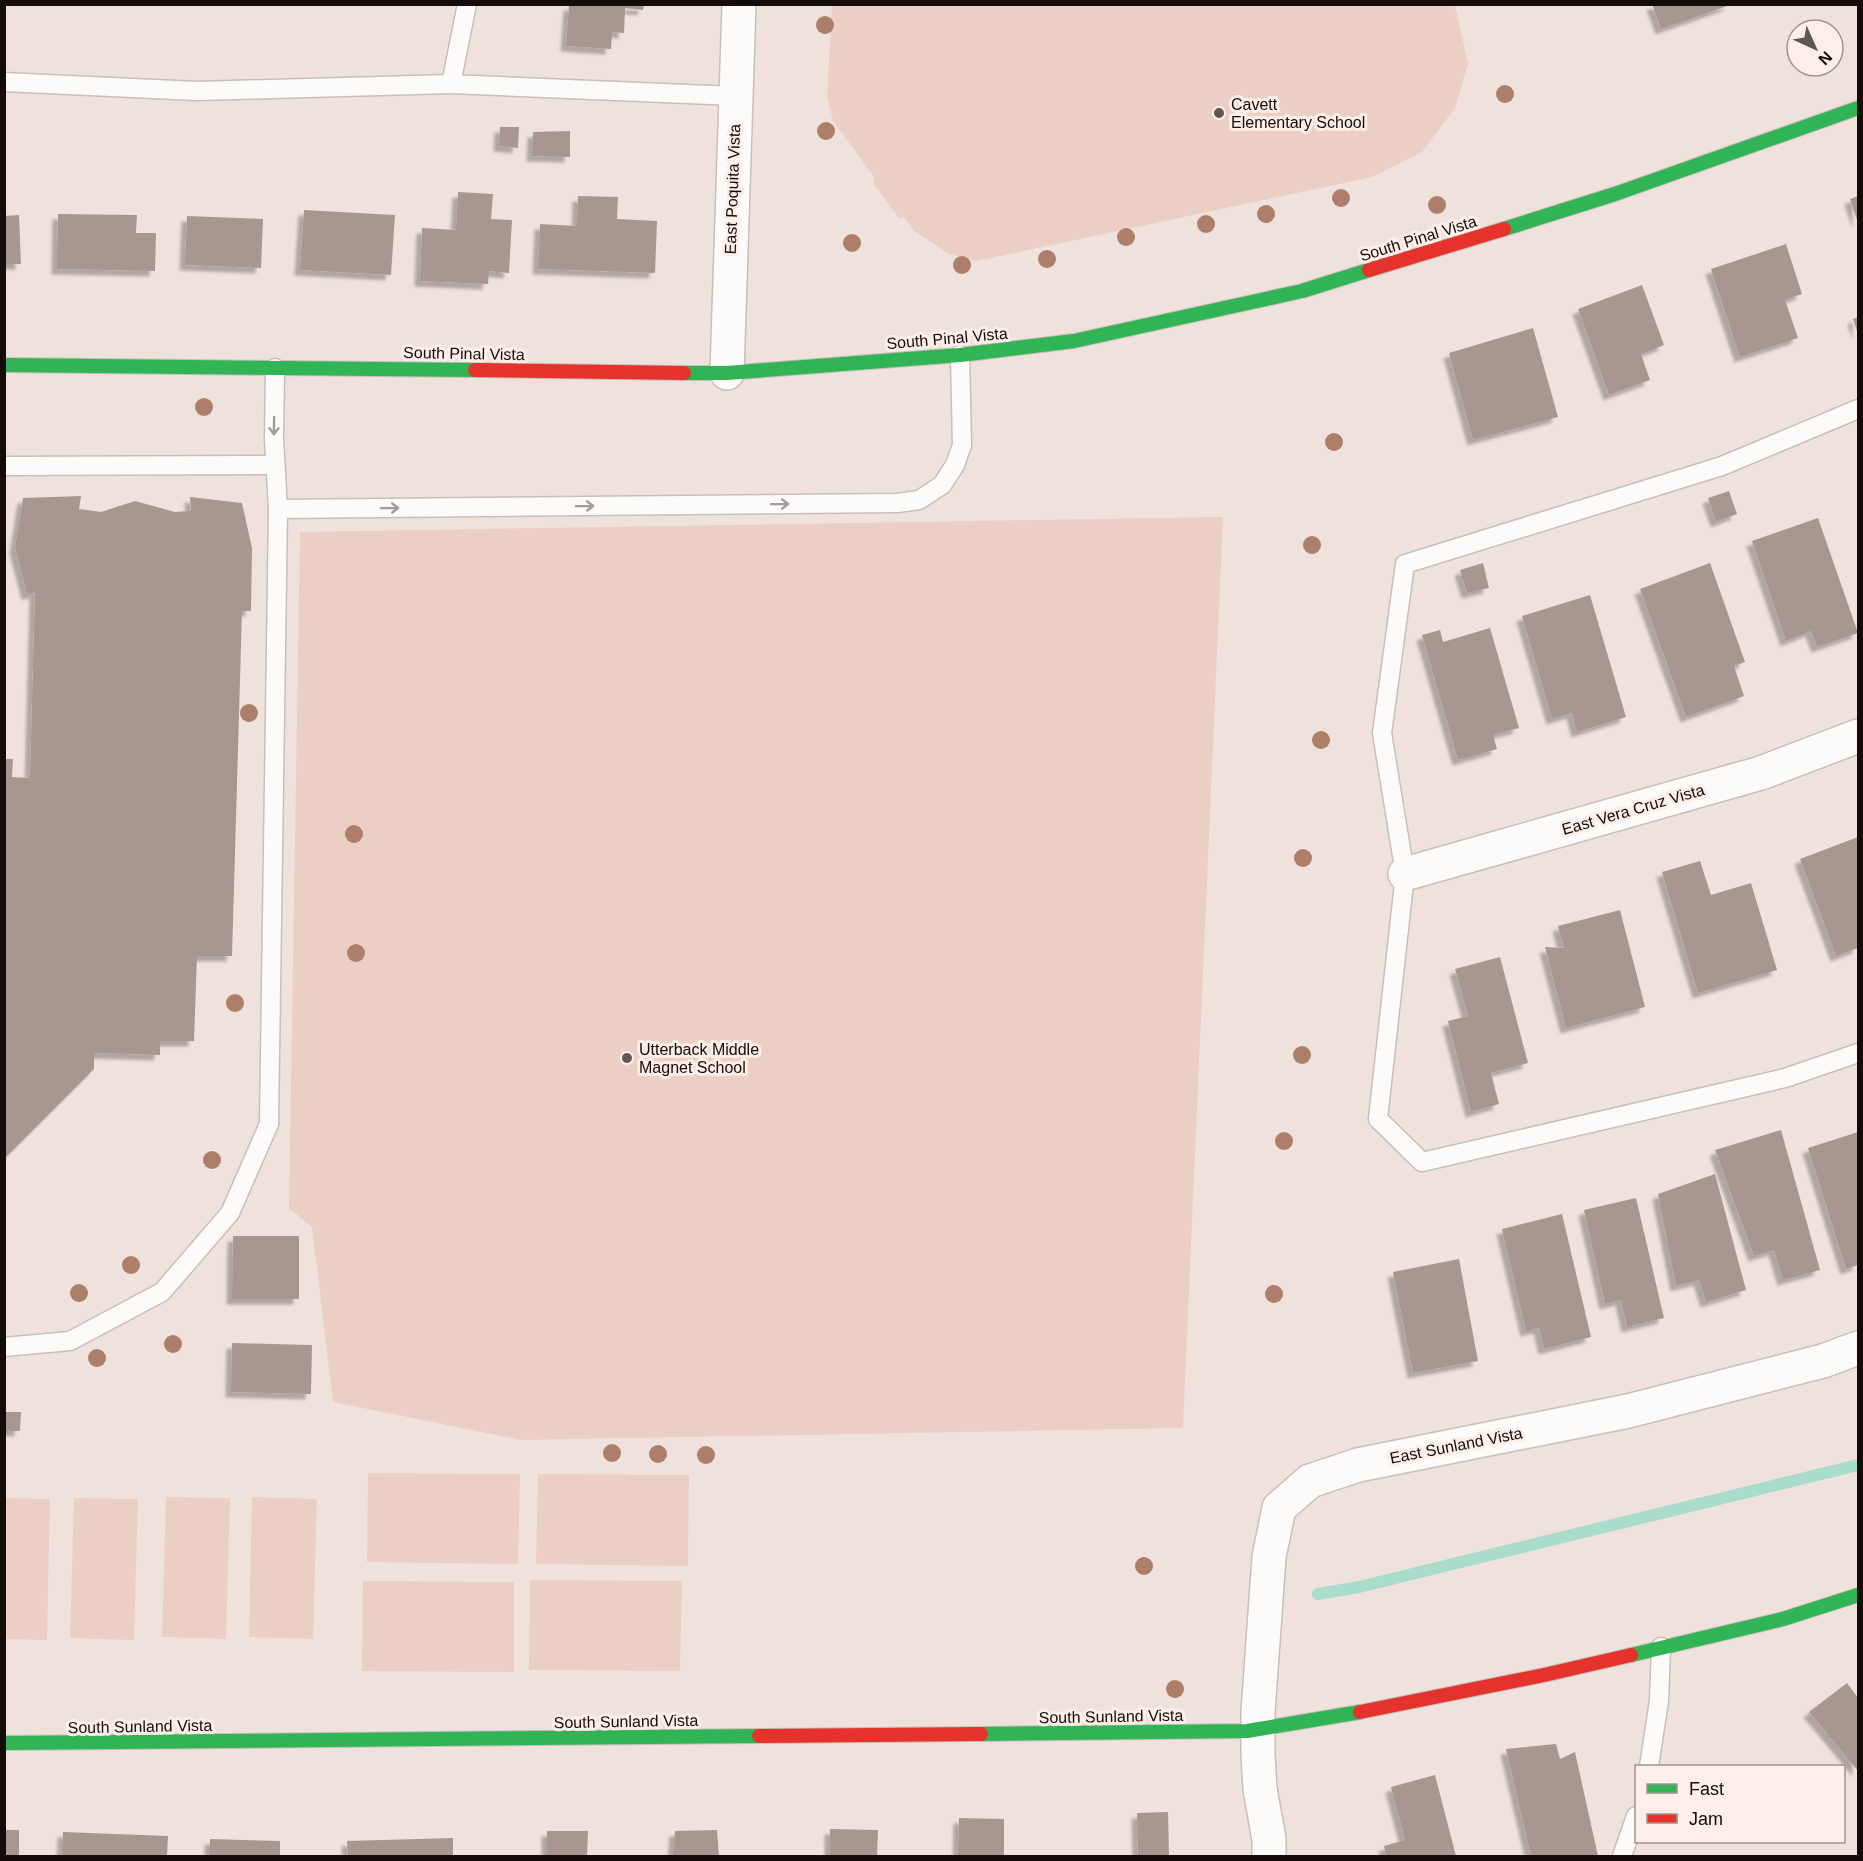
<svg xmlns="http://www.w3.org/2000/svg" width="1863" height="1861" font-family="Helvetica,sans-serif">
<style>
.green{fill:#ebcfc5}
.lines{fill:none;stroke-linecap:round;stroke-linejoin:round}
.stream{stroke:#a9dccc;stroke-width:12}
.building{fill:#a89791;filter:url(#shadow)}
.lane-casing{stroke:#c8bfbb;stroke-width:21}
.street-casing{stroke:#c8bfbb;stroke-width:36}
.fast-casing{stroke:#c8bfbb;stroke-width:16}
.jam-casing{stroke:#c8bfbb;stroke-width:16}
.lane{stroke:#fdfbfa;stroke-width:18}
.street{stroke:#fdfbfa;stroke-width:33}
.fast{stroke:#30b455;stroke-width:14}
.jam{stroke:#e5322d;stroke-width:14}
.tree{fill:#ad7e6a}
.oneway{stroke:#9f9b9a}
.poi-dot{fill:#605753;stroke:#fdeee9;stroke-width:2}
.labels{text-anchor:middle;stroke-width:6;stroke-linejoin:round;paint-order:stroke}
.poi-label{font-size:16px;fill:#130c09;stroke:#fdeee9;text-anchor:start}
.street-label{font-size:16px;fill:#130c09;stroke:#fdeee9}
</style>
<defs>
<filter id="shadow"><feDropShadow dx="-5.5" dy="5.5" stdDeviation="1.5" flood-color="#0004"/></filter>
</defs>
<rect width="100%" height="100%" fill="#efe2dd"/>
<!-- green -->
<path class="green" d="M832,5H1455L1468,64L1455,108L1422,152L1372,177L977,261L949,254L914,231L904,217L899,218L873,183L875,178L833,121L827,97Z
M1223,517L1183,1428L521,1440L333,1402L312,1227L289,1208L300,532Z
M368,1473L520,1474L518,1564L367,1562Z
M538,1474L689,1475L688,1566L536,1564Z
M166,1497L230,1498L226,1639L162,1637Z
M252,1497L317,1499L313,1639L249,1637Z
M5,1498L50,1499L47,1640L5,1639Z
M74,1498L138,1499L134,1640L70,1638Z
M530,1580L682,1581L680,1671L529,1670Z
M363,1581L514,1582V1672L362,1671Z"/>
<g class="lines">
<!-- stream -->
<path class="stream" d="M1318,1594L1359,1587L1858,1465"/>
</g>
<!-- building -->
<path class="building" d="M1652,4H1730V5L1661,29Z
M569,5H644L643,10L625,8L624,33L612,32L611,49L566,46Z
M500,127H519L518,148L499,146Z
M570,131V157L532,156L533,132Z
M458,192L493,194L491,219L512,220L509,273L489,271L488,284L420,281L422,228L456,230Z
M578,196L618,197L617,219L657,221L655,273L538,269L540,224L577,226Z
M1858,196V223L1850,199Z
M304,210L395,215L391,275L300,270Z
M58,214L137,215L136,233H156L155,271L57,269Z
M19,215L21,264H4V216Z
M187,216L263,219L261,268L185,265Z
M1786,244L1802,294L1785,300L1798,338L1740,357L1711,269Z
M1642,285L1664,345L1641,354L1650,380L1609,395L1578,309Z
M1858,317V334L1853,319Z
M1533,328L1558,417L1473,440L1449,353Z
M1729,491L1737,514L1716,522L1708,498Z
M81,496L79,509L101,512L135,501L175,512L191,511L190,497L242,503L252,548L251,611H242L232,956H197L194,1041H160V1055L94,1053V1069L4,1159V759H13L12,777L30,778L35,593L27,594L15,548L23,498Z
M1818,518L1858,633L1817,647L1811,631L1786,641L1752,541Z
M1483,563L1489,588L1467,593L1460,570Z
M1710,563L1745,662L1734,666L1744,696L1686,717L1640,589Z
M1590,595L1626,717L1577,732L1572,713L1552,719L1522,616Z
M1490,628L1519,728L1493,735L1497,749L1458,760L1422,635L1440,630L1443,642Z
M1858,837V948L1836,956L1800,859Z
M1700,861L1711,895L1751,883L1777,970L1698,993L1662,872Z
M1620,910L1645,1007L1566,1028L1545,947L1564,948L1558,926Z
M1500,957L1528,1063L1491,1073L1499,1104L1471,1112L1448,1021L1468,1016L1455,969Z
M1781,1130L1820,1270L1783,1280L1774,1250L1754,1256L1715,1150Z
M1858,1132V1265L1846,1269L1808,1148Z
M1715,1174L1746,1290L1706,1302L1699,1280L1676,1286L1658,1194Z
M1636,1198L1664,1318L1627,1327L1621,1300L1605,1304L1584,1210Z
M1562,1214L1591,1337L1544,1349L1539,1328L1526,1331L1502,1229Z
M233,1236H299V1299H232Z
M1459,1259L1478,1361L1413,1373L1393,1272Z
M232,1343L312,1345L311,1394L231,1392Z
M4,1412H21L20,1431H4Z
M1847,1683L1858,1698V1771L1809,1712Z
M1556,1744L1560,1759L1575,1752L1598,1856H1531L1506,1749Z
M1435,1775L1456,1856H1386L1384,1846L1405,1840L1391,1787Z
M1168,1812L1169,1856H1138L1137,1813Z
M959,1818L1004,1819V1856H958Z
M830,1829L878,1830L877,1856H830Z
M4,1830H19V1856H4Z
M717,1830L719,1856H673L675,1831Z
M547,1831H588L587,1856H547Z
M63,1832L168,1836L167,1856H62Z
M453,1838V1856H348L347,1841Z
M210,1839L280,1841V1856H210Z"/>
<g class="lines">
<defs>
<path id="lane" d="M467,4L451,84L735,96
M4,82L197,91L451,84
M275,368L274,439L278,509L897,503L919,500L942,485L955,465L962,445L960,355
M1858,409L1722,466L1405,564L1382,733L1405,874L1378,1119L1422,1162L1785,1078L1858,1053
M4,466L275,465
M4,1347L70,1341L162,1292L230,1213L269,1124L278,509
M1649,1766L1659,1701L1661,1647
M1622,1856L1636,1816"/>
<path id="street" d="M727,373L739,4
M1405,874L1761,773L1858,736
M1269,1856V1839L1260,1789L1258,1755V1712L1269,1557L1279,1508L1310,1481L1358,1465L1628,1411L1823,1361L1858,1348"/>
<path id="fast" d="M1504,229L1615,194L1858,108
M4,365L475,370
M684,373H727L960,355L1074,341L1302,291L1369,270
M1631,1655L1783,1619L1858,1595
M981,1734L1247,1731L1360,1712
M4,1743L759,1736"/>
<path id="jam" d="M1369,270L1504,229
M475,370L684,373
M1360,1712L1544,1675L1631,1655
M759,1736L981,1734"/>
</defs>
<!-- lane casing -->
<use href="#lane" class="lane-casing"/>
<!-- street casing -->
<use href="#street" class="street-casing"/>
<!-- fast casing -->
<use href="#fast" class="fast-casing"/>
<!-- jam casing -->
<use href="#jam" class="jam-casing"/>
<!-- lane -->
<use href="#lane" class="lane"/>
<!-- street -->
<use href="#street" class="street"/>
<!-- fast -->
<use href="#fast" class="fast"/>
<!-- jam -->
<use href="#jam" class="jam"/>
</g>
<!-- trees -->
<g class="tree">
<circle cx="825" cy="25" r="9"/>
<circle cx="1505" cy="94" r="9"/>
<circle cx="826" cy="131" r="9"/>
<circle cx="1341" cy="198" r="9"/>
<circle cx="1437" cy="205" r="9"/>
<circle cx="1266" cy="214" r="9"/>
<circle cx="1206" cy="224" r="9"/>
<circle cx="1126" cy="237" r="9"/>
<circle cx="852" cy="243" r="9"/>
<circle cx="1047" cy="259" r="9"/>
<circle cx="962" cy="265" r="9"/>
<circle cx="204" cy="407" r="9"/>
<circle cx="1334" cy="442" r="9"/>
<circle cx="1312" cy="545" r="9"/>
<circle cx="249" cy="713" r="9"/>
<circle cx="1321" cy="740" r="9"/>
<circle cx="354" cy="834" r="9"/>
<circle cx="1303" cy="858" r="9"/>
<circle cx="356" cy="953" r="9"/>
<circle cx="235" cy="1003" r="9"/>
<circle cx="1302" cy="1055" r="9"/>
<circle cx="1284" cy="1141" r="9"/>
<circle cx="212" cy="1160" r="9"/>
<circle cx="131" cy="1265" r="9"/>
<circle cx="79" cy="1293" r="9"/>
<circle cx="1274" cy="1294" r="9"/>
<circle cx="173" cy="1344" r="9"/>
<circle cx="97" cy="1358" r="9"/>
<circle cx="612" cy="1453" r="9"/>
<circle cx="658" cy="1454" r="9"/>
<circle cx="706" cy="1455" r="9"/>
<circle cx="1144" cy="1566" r="9"/>
<circle cx="1175" cy="1689" r="9"/>
</g>
<!-- one-way arrows -->
<defs><path id="oneway-shaft" d="M-6 0H5M1.5-3L5.5 0L1.5 3" fill="none" stroke-width="1.6" stroke-linecap="round" stroke-linejoin="round" transform="scale(1.5)"/></defs>
<g class="oneway">
<use href="#oneway-shaft" transform="translate(274 426) rotate(91)"/>
<use href="#oneway-shaft" transform="translate(780 504) rotate(-1)"/>
<use href="#oneway-shaft" transform="translate(585 506) rotate(-1)"/>
<use href="#oneway-shaft" transform="translate(390 508) rotate(-1)"/>
</g>
<!-- markers -->
<g class="poi-dot">
<circle cx="1219" cy="113" r="6"/>
<circle cx="627" cy="1058" r="6"/>
</g>
<g class="labels">
<!-- poi labels -->
<g class="poi-label">
<text x="1231" y="110">Cavett<tspan x="1231" dy="18">Elementary School</tspan></text>
<text x="639" y="1055">Utterback Middle<tspan x="639" dy="18">Magnet School</tspan></text>
</g>
<!-- street labels -->
<g class="street-label">
<text transform="translate(732 189) rotate(-88)" y="6">East Poquita Vista</text>
<text transform="translate(1418 238) rotate(-17)" y="6">South Pinal Vista</text>
<text transform="translate(947 338) rotate(-5)" y="6">South Pinal Vista</text>
<text transform="translate(464 353) rotate(1)" y="6">South Pinal Vista</text>
<text transform="translate(1633 809) rotate(-16)" y="6">East Vera Cruz Vista</text>
<text transform="translate(1456 1445) rotate(-11)" y="6">East Sunland Vista</text>
<text transform="translate(1111 1716) rotate(-1)" y="6">South Sunland Vista</text>
<text transform="translate(626 1721) rotate(-1)" y="6">South Sunland Vista</text>
<text transform="translate(140 1726) rotate(-1)" y="6">South Sunland Vista</text>
</g>
</g>
<!-- border -->
<rect width="1863" height="1861" fill="none" stroke="#130c09" stroke-width="12"/>
<!-- legend -->
<rect x="1635" y="1765" width="210" height="78" fill="#fdeee9" stroke="#9f948f" stroke-width="1.5"/>
<rect x="1647" y="1784" width="30" height="9" fill="#30b455" stroke="#9f948f" stroke-width="1.5"/>
<text x="1689" y="1795" font-size="18" fill="#130c09">Fast</text>
<rect x="1647" y="1814" width="30" height="9" fill="#e5322d" stroke="#9f948f" stroke-width="1.5"/>
<text x="1689" y="1825" font-size="18" fill="#130c09">Jam</text>
<!-- north arrow -->
<g transform="translate(1815 48) rotate(135)"><circle r="28" fill="#fdeee9" stroke="#9f948f" stroke-width="1.5"/>
<path d="M0-4.5L10 22L0 15L-10 22Z" fill="#605753"/>
<text y="-9" font-size="16" font-weight="bold" text-anchor="middle" fill="#130c09">N</text>
</g>
</svg>
